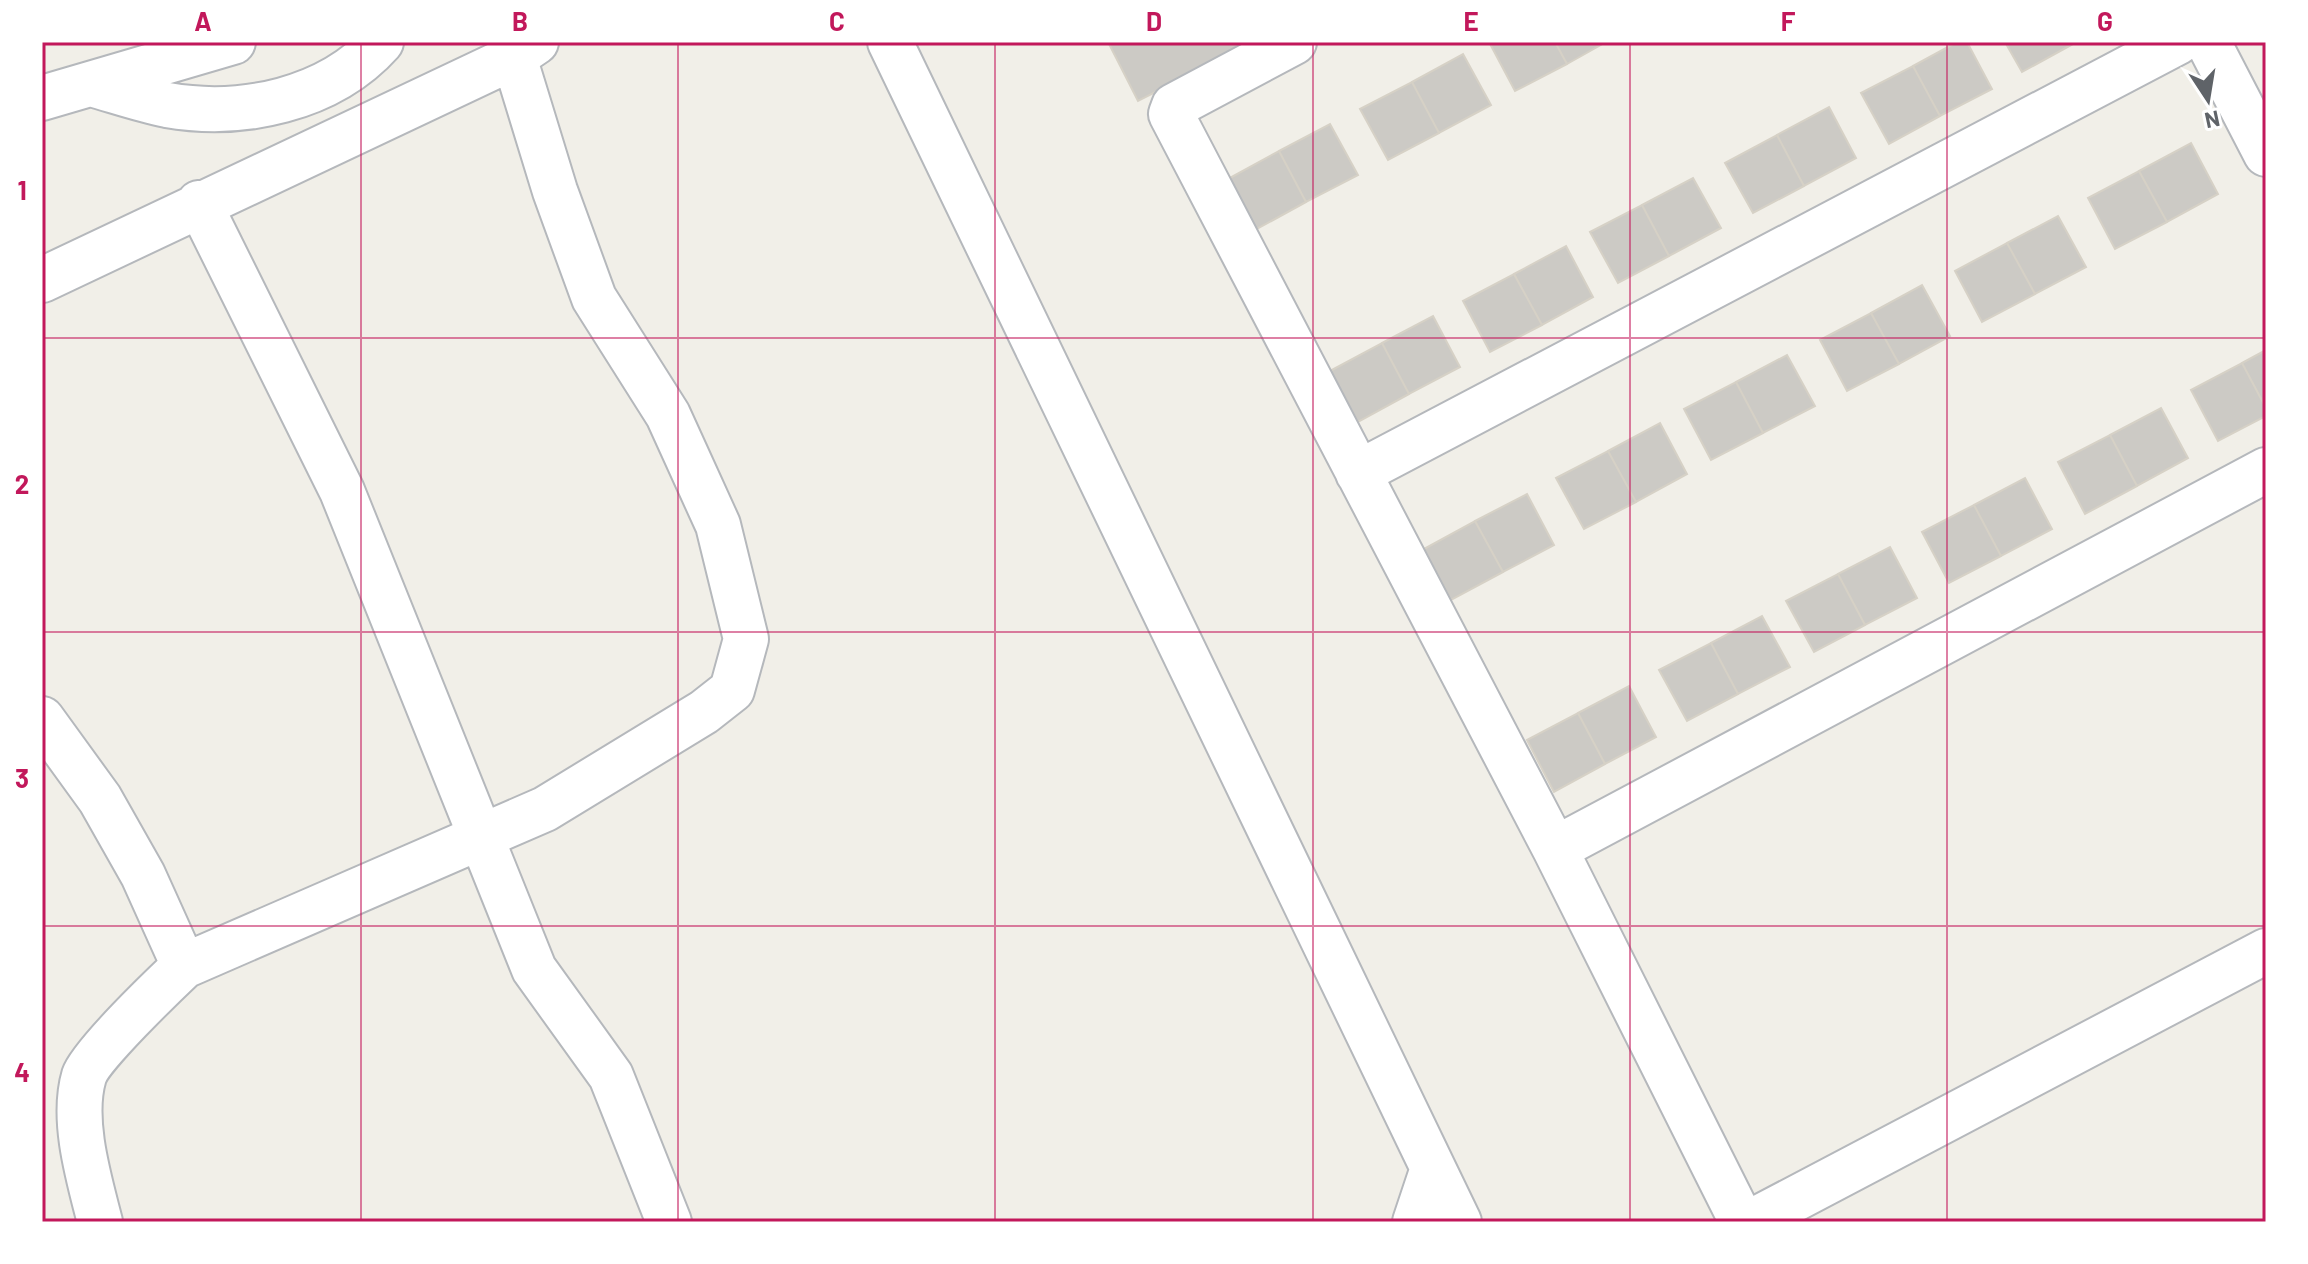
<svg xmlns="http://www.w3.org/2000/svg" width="2308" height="1264" font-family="Barlow,sans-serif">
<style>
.building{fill:#cccac5;stroke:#d6d1c6;stroke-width:2}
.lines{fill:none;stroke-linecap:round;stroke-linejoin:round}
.minor-casing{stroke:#b5b8bc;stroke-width:48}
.minor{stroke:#fff;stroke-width:44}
.grid{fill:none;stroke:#c2185b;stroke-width:2;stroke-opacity:0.55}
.neatline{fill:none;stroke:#c2185b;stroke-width:3}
.grid-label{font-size:26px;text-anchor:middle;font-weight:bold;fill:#c2185b}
</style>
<rect width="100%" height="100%" fill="#f1efe8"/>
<!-- building -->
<path class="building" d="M1108,42H1254L1138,101Z
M1489,42H1555L1567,64L1515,91Z
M1555,42H1606L1567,64Z
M1957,42H1967L1992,89L1940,116L1913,66Z
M2005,42H2072L2073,44L2022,72Z
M1463,54L1491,105L1439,133L1412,82Z
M1913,66L1940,116L1889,144L1861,93Z
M1412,82L1439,133L1388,160L1360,109Z
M1829,107L1856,158L1804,186L1777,135Z
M1330,124L1358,175L1306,202L1279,151Z
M1777,135L1804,186L1753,213L1725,163Z
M2191,143L2218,194L2167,222L2139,171Z
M1279,151L1306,202L1255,230L1228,179Z
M2139,171L2167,222L2115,249L2088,198Z
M1693,178L1721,228L1669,256L1642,205Z
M1642,205L1669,256L1618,283L1590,232Z
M2058,216L2086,267L2035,294L2007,243Z
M2007,243L2035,294L1982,322L1955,271Z
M1566,246L1593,297L1542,325L1514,274Z
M1514,274L1542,325L1490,352L1463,301Z
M1922,285L1950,336L1899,364L1871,313Z
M1871,313L1899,364L1847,391L1820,340Z
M1433,316L1460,367L1409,394L1382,343Z
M1382,343L1409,394L1358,422L1330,371Z
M2266,350V408L2242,363Z
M1787,355L1815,406L1763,433L1736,382Z
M2242,363L2266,408V416L2218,441L2191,390Z
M1736,382L1763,433L1711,460L1684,409Z
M2161,408L2188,458L2137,486L2110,435Z
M1660,423L1687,474L1636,502L1608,451Z
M2110,435L2137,486L2085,514L2058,462Z
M1608,451L1636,502L1584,529L1556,478Z
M2025,478L2052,529L2001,556L1974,505Z
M1527,494L1554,545L1503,572L1475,521Z
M1974,505L2001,556L1949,583L1922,532Z
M1475,521L1503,572L1451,600L1424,549Z
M1890,547L1917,598L1865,625L1838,574Z
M1838,574L1865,625L1814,652L1786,601Z
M1762,616L1790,667L1738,694L1711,643Z
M1711,643L1738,694L1687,721L1659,670Z
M1629,686L1656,737L1605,764L1578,713Z
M1578,713L1605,764L1554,792L1527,740Z"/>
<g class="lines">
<defs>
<path id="minor" d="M890,42L1459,1222
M1294,42L1174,106L1171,114L1555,849L1742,1222
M2208,42L2266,154
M91,84C116,91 142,100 167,105C242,118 329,100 381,42
M42,98L233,42
M199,203L342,491L534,969L611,1076L669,1222
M42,280L514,57L536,42
M1358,473L2178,42
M42,719L100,799L143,875L184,966C165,984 91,1055 84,1076C71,1120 89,1179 100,1222
M1555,849L2266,470
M184,966L545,809L704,712L732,690L746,639L718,525L668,415L594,298L555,191L514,57
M1415,1222L1433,1168
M1751,1222L2266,951"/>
</defs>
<!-- minor casing -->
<use href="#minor" class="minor-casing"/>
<!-- minor -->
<use href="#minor" class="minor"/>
</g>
<!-- grid -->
<path class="grid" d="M361,42V1222M678,42V1222M995,42V1222M1313,42V1222M1630,42V1222M1947,42V1222M42,338H2266M42,632H2266M42,926H2266"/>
<!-- border -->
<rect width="2308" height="1264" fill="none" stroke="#ffffff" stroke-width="88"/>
<!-- north arrow -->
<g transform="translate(2208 100) rotate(168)" stroke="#ffffff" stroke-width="6" paint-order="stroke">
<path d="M0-6L14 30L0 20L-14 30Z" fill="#5f6368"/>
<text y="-12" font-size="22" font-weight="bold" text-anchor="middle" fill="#5f6368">N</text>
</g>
<rect x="44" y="44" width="2220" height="1176" class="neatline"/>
<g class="grid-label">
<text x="203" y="31">A</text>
<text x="520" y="31">B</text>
<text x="837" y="31">C</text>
<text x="1154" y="31">D</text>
<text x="1471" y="31">E</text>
<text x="1788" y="31">F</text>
<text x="2105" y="31">G</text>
<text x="22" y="200">1</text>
<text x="22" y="494">2</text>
<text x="22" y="788">3</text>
<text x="22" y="1082">4</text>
</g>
</svg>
